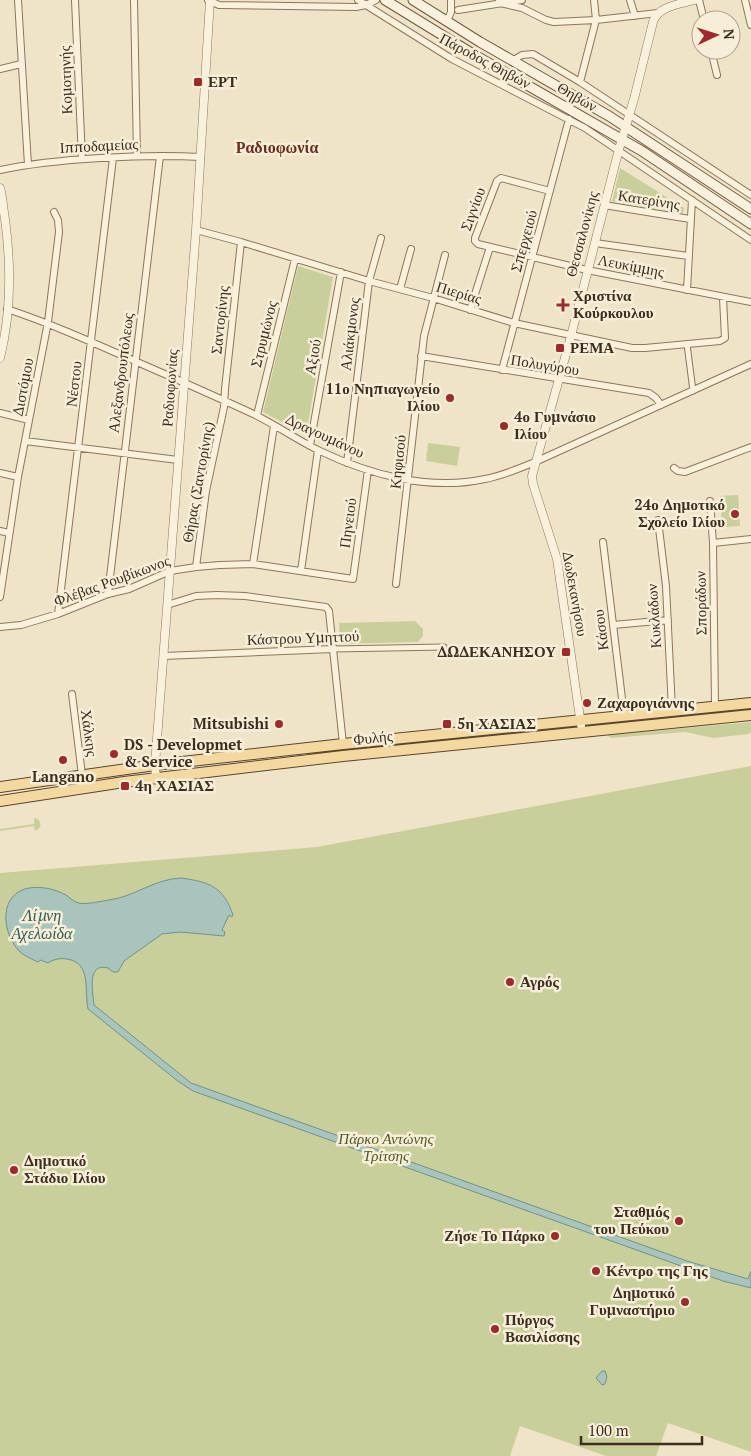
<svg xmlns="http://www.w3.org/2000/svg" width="751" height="1456" font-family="'PT Serif',serif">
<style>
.green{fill:#c9cf9b}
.water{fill:#a9c4bc;stroke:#6f938a}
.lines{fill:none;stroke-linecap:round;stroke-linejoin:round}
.pedestrian-casing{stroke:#8d765c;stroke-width:7}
.minor-casing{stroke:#8d765c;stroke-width:8}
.tertiary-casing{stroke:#8d765c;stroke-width:9}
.secondary-casing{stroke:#6f573f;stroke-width:11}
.primary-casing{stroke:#5b4430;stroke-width:12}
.pedestrian{stroke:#faf1dc;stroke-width:5}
.minor{stroke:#faf1dc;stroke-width:6}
.tertiary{stroke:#faf1dc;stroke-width:8}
.secondary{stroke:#faf1dc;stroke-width:9}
.primary{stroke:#f3d9a0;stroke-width:10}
.poi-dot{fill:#9e2a2b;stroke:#f7eed8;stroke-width:2}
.labels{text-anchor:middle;stroke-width:5;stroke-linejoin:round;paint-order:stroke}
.street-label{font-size:15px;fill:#3d2e20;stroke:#f7eed8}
.poi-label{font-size:15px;font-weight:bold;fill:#3d2e20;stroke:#f7eed8;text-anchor:start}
.park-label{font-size:15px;font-style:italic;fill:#4d5a26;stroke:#f7eed8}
.neighbourhood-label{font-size:16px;font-weight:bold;fill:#6b2e1e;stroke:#f7eed8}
.water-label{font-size:16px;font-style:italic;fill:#2f5d5a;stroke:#f7eed8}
</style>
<rect width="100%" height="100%" fill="#f0e4c8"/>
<!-- green -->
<path class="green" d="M620,168L684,208L683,213L612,202Z
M298,266L333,277L306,435L263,412Z
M428,443L460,447L457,466L426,461Z
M738,495L740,526L722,527L720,496Z
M415,621L423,629V636L418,642L340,644L339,623Z
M751,722V732L748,734L713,738L686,732L611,738L607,735Z
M751,766V1452L668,1423L656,1456H606L520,1426L510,1456H0V873L317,847Z
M34,818C42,819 43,828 35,831L34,826L0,831V829L34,824Z"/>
<!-- water -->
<path class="water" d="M181,878C209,882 223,886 233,915L232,917L229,915L222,930L225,932L224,936L180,932L162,934L124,961L118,972H113L108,968C86,962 93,993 94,1005L191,1083L687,1261L748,1279L751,1271V1288L723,1281L193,1091L179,1082L88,1009C84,991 92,963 67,959C60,958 54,959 48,963L41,960L38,962C32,959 24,956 19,951C0,930 0,893 29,888C41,886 55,889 66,895C70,898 74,902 79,903C84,905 102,901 109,900C134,897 154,879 181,878Z
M602,1371H605L607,1377L605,1384L602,1385L596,1378Z"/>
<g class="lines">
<defs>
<path id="pedestrian" d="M687,344L693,391
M333,649L444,647"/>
<path id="minor" d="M18,0L28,165
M75,0L82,159
M134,0L137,156
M208,0L219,5L356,7L366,5L376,0
M358,0L452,59L585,128L751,240
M499,0L500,3L522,8L546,20L554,22L596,20L658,13
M630,0L635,16
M699,0L704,20
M745,0L751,25
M458,10L522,0
M447,21L451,12V0
M711,50L717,75
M512,61L522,55L533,54L580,82L751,195
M0,69L21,64
M580,82L596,20L594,0
M0,170C33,163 67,160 100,158C133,156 167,155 201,157
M550,191L501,178L497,181L475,238V241L478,244L587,270L751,302
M604,205L690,219
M196,230L241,242L369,281L433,298L514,323L632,348H645L720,341L725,338L723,298
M595,243L688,256
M400,289L411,249
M687,290L692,200
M7,309C52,324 94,343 137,362C174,378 210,394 247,411C272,422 295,439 320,451C370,475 430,491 485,479C502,476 518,469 535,462L751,364
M470,310L490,247
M421,356L649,393L656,398L661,405
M502,370L569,119
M0,413L29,420
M257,415L295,259
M25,441L178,460
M310,445L341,272
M347,463L369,281L381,238
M674,468L678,471L685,472L751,447
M0,473L18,477
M710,501L713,543L715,706
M658,520L666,586L672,710
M0,531L9,533
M603,542L624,715
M713,543L751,539
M253,564L274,426
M196,567L206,491L224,407L225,389L241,242
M301,571L318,450
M396,584L424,336L445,255
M108,594L160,156
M0,597L18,477L48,322L59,232L58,220L54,212
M167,605L196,596L217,595L245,596L326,607L329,611L343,744
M58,614L113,158
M613,625L668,620
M0,627L21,625L58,614L108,594L129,589L170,571L196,567L220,565L253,564L353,579L368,470
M163,656L333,649
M72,694L82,775"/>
<path id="tertiary" d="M0,188C3,198 3,209 5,219C11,264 11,314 0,358
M581,725L557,559L533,484L532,476L571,336L619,149L634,99L653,22C658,6 680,4 695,0
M156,778L155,765L196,230L210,0"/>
<path id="secondary" d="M385,0L473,54L642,151L751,224
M413,0L480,42L609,116L751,209"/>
<path id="primary" d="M0,787L155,765L343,744L751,703
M0,801L124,782L343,756L751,715"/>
</defs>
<!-- pedestrian casing -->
<use href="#pedestrian" class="pedestrian-casing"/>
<!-- minor casing -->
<use href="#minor" class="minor-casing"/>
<!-- tertiary casing -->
<use href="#tertiary" class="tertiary-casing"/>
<!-- secondary casing -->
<use href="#secondary" class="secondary-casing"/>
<!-- primary casing -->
<use href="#primary" class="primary-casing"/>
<!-- pedestrian -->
<use href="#pedestrian" class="pedestrian"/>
<!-- minor -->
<use href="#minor" class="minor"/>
<!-- tertiary -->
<use href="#tertiary" class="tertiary"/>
<!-- secondary -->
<use href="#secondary" class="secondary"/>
<!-- primary -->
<use href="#primary" class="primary"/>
</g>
<!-- markers -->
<g class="poi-dot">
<rect x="193" y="77" width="10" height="10" rx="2.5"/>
<path d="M560.5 297.5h5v5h5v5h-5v5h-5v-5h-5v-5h5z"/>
<rect x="555" y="343" width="10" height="10" rx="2.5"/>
<circle cx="450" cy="398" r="5"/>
<circle cx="504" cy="426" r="5"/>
<circle cx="735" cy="514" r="5"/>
<rect x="561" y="647" width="10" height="10" rx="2.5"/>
<circle cx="587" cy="703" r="5"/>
<circle cx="279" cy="724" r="5"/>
<rect x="442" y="719" width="10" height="10" rx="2.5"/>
<circle cx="114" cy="754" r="5"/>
<circle cx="63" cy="760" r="5"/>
<rect x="120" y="781" width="10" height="10" rx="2.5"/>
<circle cx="510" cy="982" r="5"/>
<circle cx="14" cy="1170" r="5"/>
<circle cx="679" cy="1221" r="5"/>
<circle cx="555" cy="1236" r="5"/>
<circle cx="596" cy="1271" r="5"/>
<circle cx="685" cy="1302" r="5"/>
<circle cx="495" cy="1329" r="5"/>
</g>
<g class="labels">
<!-- street labels -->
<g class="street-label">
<text transform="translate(485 61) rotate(28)" y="5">Πάροδος Θηβών</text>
<text transform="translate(66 80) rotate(-92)" y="5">Κομοτηνής</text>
<text transform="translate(577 97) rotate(30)" y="5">Θηβών</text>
<text transform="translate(99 146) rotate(-3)" y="5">Ιπποδαμείας</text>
<text transform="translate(649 200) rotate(9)" y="5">Κατερίνης</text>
<text transform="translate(473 209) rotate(-70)" y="5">Σιγνίου</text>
<text transform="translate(582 234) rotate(-75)" y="5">Θεσσαλονίκης</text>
<text transform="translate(524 241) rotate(-75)" y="5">Σπερχειού</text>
<text transform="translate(631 266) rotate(11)" y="5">Λευκίμμης</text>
<text transform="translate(459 293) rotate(17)" y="5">Πιερίας</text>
<text transform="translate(220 320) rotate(-84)" y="5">Σαντορίνης</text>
<text transform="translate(264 334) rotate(-76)" y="5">Στρυμώνος</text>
<text transform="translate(350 334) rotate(-83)" y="5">Αλιάκμονος</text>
<text transform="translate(313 357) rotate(-80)" y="5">Αξιού</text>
<text transform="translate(545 365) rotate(9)" y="5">Πολυγύρου</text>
<text transform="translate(121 373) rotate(-83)" y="5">Αλεξανδρουπόλεως</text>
<text transform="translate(74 384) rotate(-83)" y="5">Νέστου</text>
<text transform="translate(23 387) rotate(-79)" y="5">Διστόμου</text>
<text transform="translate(170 388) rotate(-86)" y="5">Ραδιοφωνίας</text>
<text transform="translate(325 436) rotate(25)" y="5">Δραγουμάνου</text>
<text transform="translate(398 462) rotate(-84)" y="5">Κηφισού</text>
<text transform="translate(198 482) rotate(-80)" y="5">Θήρας (Σαντορίνης)</text>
<text transform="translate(348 523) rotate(-82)" y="5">Πηνειού</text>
<text transform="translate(112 581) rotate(-20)" y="5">Φλέβας Ρουβίκωνος</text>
<text transform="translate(575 594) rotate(80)" y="5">Δωδεκανήσου</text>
<text transform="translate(701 603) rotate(-91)" y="5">Σποράδων</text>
<text transform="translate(654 616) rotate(-94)" y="5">Κυκλάδων</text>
<text transform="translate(601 630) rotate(-97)" y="5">Κάσου</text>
<text transform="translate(303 638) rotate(-2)" y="5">Κάστρου Υμηττού</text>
<text transform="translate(89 733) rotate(82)" y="5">Χάλκης</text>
<text transform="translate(373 738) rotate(-6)" y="5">Φυλής</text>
</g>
<!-- poi labels -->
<g class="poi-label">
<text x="208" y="87">ΕΡΤ</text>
<text x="573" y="301">Χριστίνα<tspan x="573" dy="17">Κούρκουλου</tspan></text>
<text x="570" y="353">ΡΕΜΑ</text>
<text x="440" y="394" text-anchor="end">11ο Νηπιαγωγείο<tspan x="440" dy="17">Ιλίου</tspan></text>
<text x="514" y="422">4ο Γυμνάσιο<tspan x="514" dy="17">Ιλίου</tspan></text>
<text x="725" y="510" text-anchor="end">24ο Δημοτικό<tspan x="725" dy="17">Σχολείο Ιλίου</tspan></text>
<text x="556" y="657" text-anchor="end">ΔΩΔΕΚΑΝΗΣΟΥ</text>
<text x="597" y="708">Ζαχαρογιάννης</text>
<text x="269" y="729" text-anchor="end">Mitsubishi</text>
<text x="457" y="729">5η ΧΑΣΙΑΣ</text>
<text x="124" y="750">DS - Developmet<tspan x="124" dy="17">&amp; Service</tspan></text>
<text x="63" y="782" text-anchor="middle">Langano</text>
<text x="135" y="791">4η ΧΑΣΙΑΣ</text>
<text x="520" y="987">Αγρός</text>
<text x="24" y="1166">Δημοτικό<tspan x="24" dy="17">Στάδιο Ιλίου</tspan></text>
<text x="669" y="1217" text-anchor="end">Σταθμός<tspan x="669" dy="17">του Πεύκου</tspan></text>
<text x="545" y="1241" text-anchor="end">Ζήσε Το Πάρκο</text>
<text x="606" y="1276">Κέντρο της Γης</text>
<text x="675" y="1298" text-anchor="end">Δημοτικό<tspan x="675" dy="17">Γυμναστήριο</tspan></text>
<text x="505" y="1325">Πύργος<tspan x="505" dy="17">Βασιλίσσης</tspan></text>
</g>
<!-- park labels -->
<g class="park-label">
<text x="386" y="1144">Πάρκο Αντώνης<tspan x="386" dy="17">Τρίτσης</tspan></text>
</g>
<!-- neighbourhood labels -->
<g class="neighbourhood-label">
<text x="277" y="153">Ραδιοφωνία</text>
</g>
<!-- water labels -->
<g class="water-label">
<text x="42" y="921">Λίμνη<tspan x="42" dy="18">Αχελωίδα</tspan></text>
</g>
</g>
<!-- north arrow -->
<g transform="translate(716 35) rotate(86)"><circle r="24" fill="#f7eed8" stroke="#ada18e"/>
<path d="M0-4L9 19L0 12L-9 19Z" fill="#9e2a2b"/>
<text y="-8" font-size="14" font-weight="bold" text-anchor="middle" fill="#3d2e20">N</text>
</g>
<!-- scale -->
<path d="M581 1436v8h121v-8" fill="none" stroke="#3d2e20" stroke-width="2.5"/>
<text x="588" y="1436" font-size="15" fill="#3d2e20" stroke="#f7eed8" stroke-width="4" paint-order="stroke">100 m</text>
</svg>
